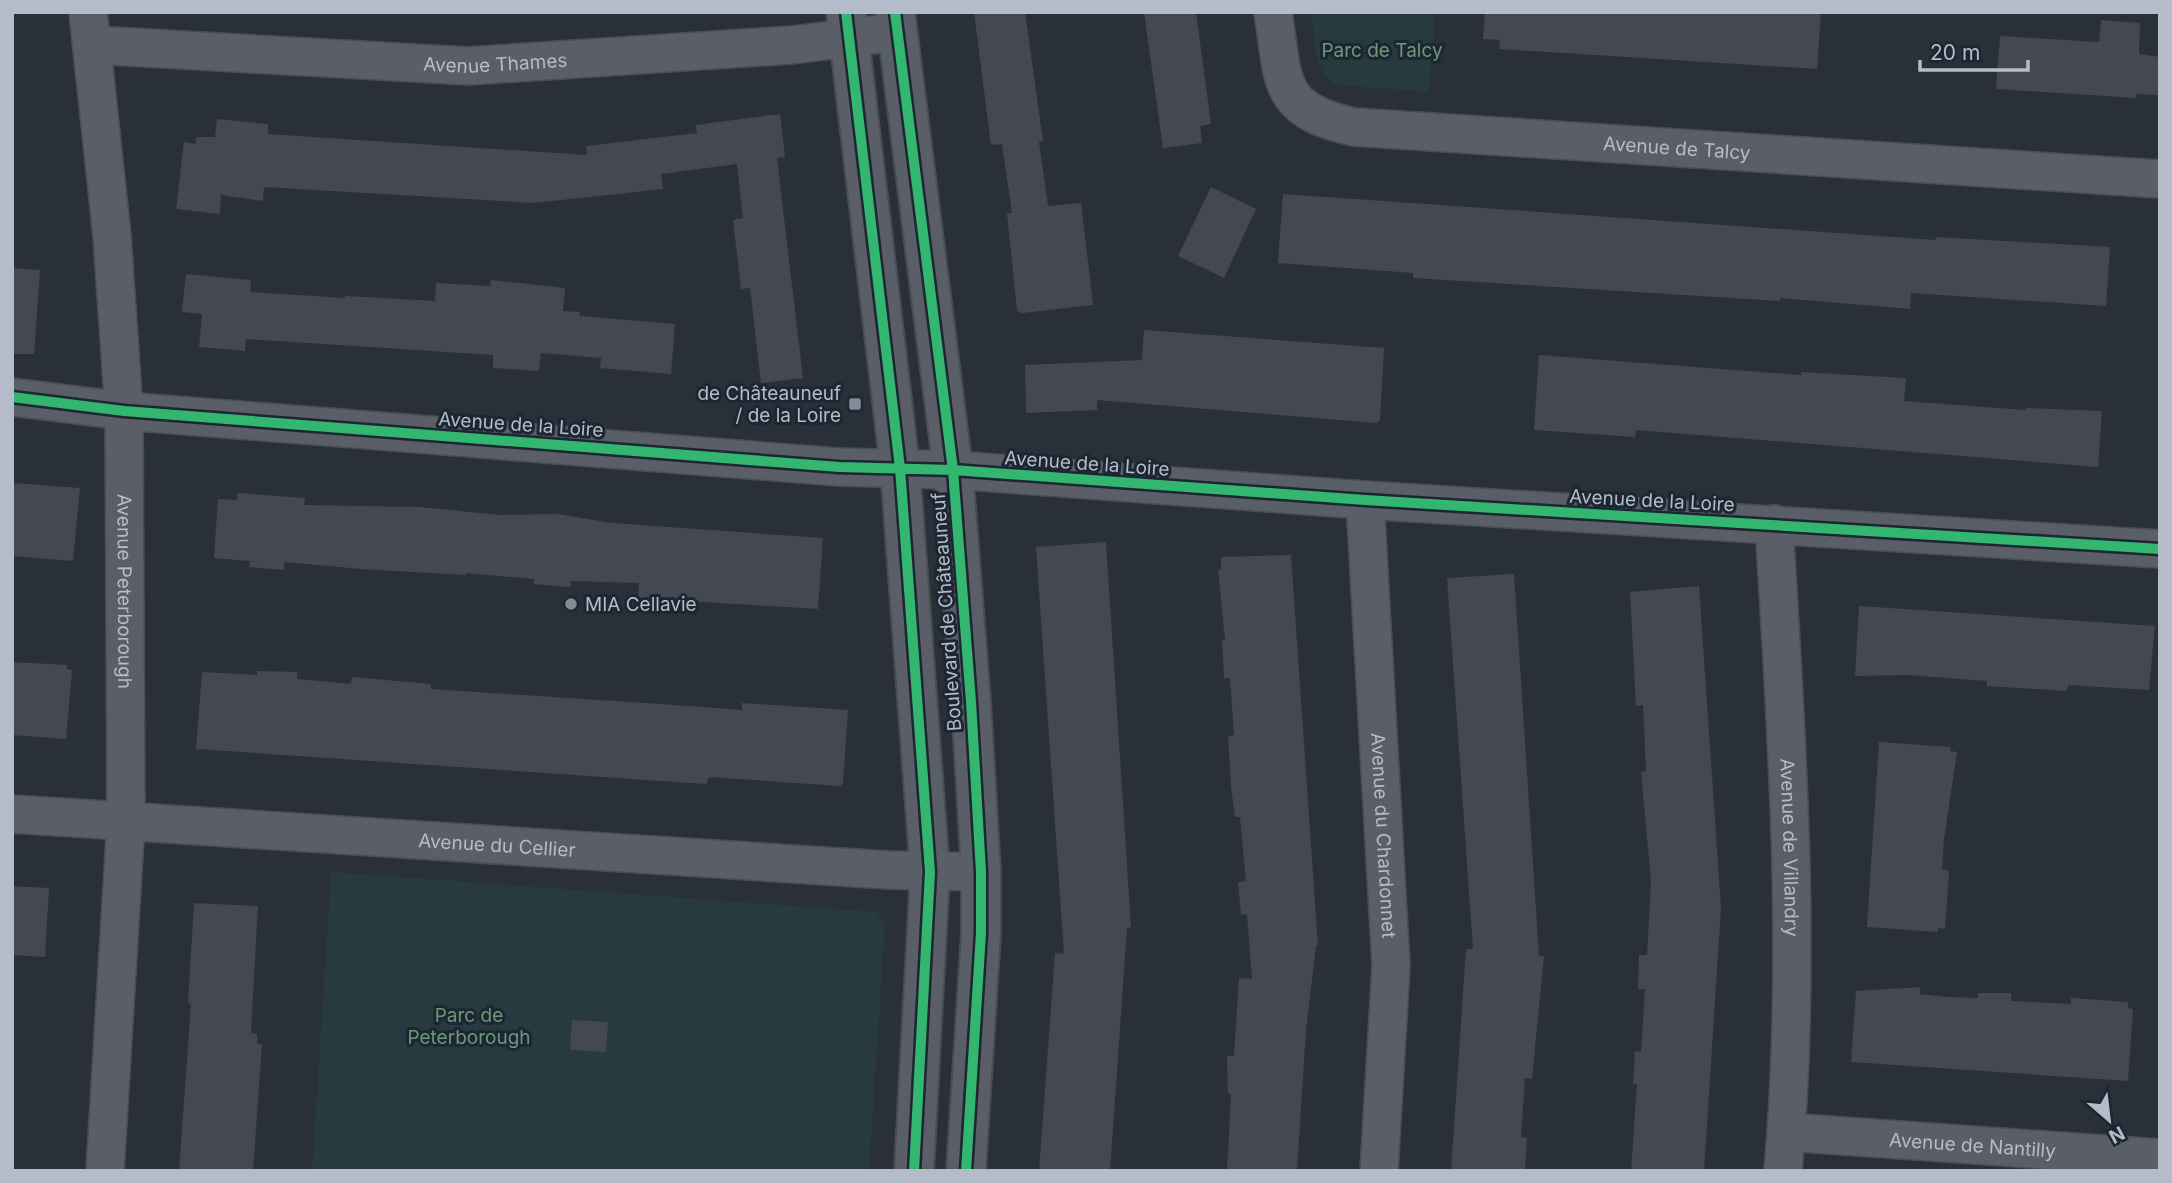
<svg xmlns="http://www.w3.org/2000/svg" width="2172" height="1183" font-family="Inter,sans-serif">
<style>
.green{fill:#273a3e}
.building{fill:#444950}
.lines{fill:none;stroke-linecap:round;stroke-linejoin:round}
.minor-casing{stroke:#484c53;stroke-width:40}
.tertiary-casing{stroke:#484c53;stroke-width:42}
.minor{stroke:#5a5e66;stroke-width:37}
.tertiary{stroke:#5a5e66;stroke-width:38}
.cycleway-casing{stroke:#1d2633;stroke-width:15}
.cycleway{stroke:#33b770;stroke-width:10}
.poi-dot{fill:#848b96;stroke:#1d2633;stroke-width:2.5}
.labels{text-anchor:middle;stroke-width:6;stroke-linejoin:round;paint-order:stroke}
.park-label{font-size:19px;fill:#6b9a76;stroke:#1d2633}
.street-label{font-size:19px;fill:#b4bcc9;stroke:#1d2633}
.poi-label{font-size:19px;fill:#b4bcc9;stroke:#1d2633;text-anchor:end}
</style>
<rect width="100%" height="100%" fill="#2a3038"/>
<!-- green -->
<path class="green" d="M1311,12H1435L1429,92L1338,85C1312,71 1315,39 1311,12Z
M331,872L877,912L885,926L869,1171H312Z"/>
<!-- building -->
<path class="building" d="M974,12H1025L1043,141L1039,142L1048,206L1081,203L1093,305L1022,313L1017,311L1007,213H1012L1002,144L991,145Z
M1144,12H1196L1211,124L1200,126L1202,143L1163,148Z
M1485,12H1821L1817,69L1499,49L1500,40L1483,39Z
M2101,20L2140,23L2139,54L2160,57L2158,95L2136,94V98L1996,89L2000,36L2099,42Z
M780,114L785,157L777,158L803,378L761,383L750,288L741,289L733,220L743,218L737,164L661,174L663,189L534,203L264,187L263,201L221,195L220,214L176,209L184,142L196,144V137H215L217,119L268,124V134L587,155L586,146L697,133L696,125Z
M1211,187L1256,209L1224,278L1178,256Z
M1283,194L1936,240V237L2110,247L2106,306L1911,293L1910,309L1780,298V301L1413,278V273L1278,263Z
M12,268L40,270L34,354H12Z
M186,274L251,280L250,292L345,298V296L435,301L436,283L490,286L491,280L565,288L563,311L580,312L579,316L675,324L671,374L600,368L601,358L541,353L539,371L493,368V355L246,339L245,351L199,347L202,314L182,312Z
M1144,330L1384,348L1380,419L1377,423L1097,400V410L1026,413L1025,365L1142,360Z
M1539,355L1801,375V372L1906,378L1904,401L2025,410L2026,408L2102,411L2098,467L1636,430L1635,437L1534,430Z
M12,483L80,488L73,561L12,556Z
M238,493L305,498L304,505L419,507L499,515L558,514L612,523L823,538L818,609L638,598L639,583L571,581L570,587L534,584V579L466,573V575L361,569L284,562V570L249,567L250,561L214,558L218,499L237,500Z
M1106,542L1131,927L1127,928L1110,1171H1039L1055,953L1064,954L1036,547Z
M1291,555L1318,946H1316L1306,1030L1297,1171H1227L1231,1094H1228L1227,1056H1234L1239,978L1252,979L1247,914L1241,915L1238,882L1246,881L1240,817H1235L1231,786L1228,736L1234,735L1232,706L1230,678H1224L1222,640H1225L1218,570H1221V557Z
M1514,574L1539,956H1544L1532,1079L1525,1078L1521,1137L1527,1138L1525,1171H1451L1466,949H1473L1447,578Z
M1699,586L1721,908L1704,1171H1631L1637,1084H1633L1635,1051L1641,1052L1645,989H1638L1639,955H1647L1651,881L1641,772L1646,771L1643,705L1636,706L1630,592Z
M1859,606L2155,626L2149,690L2068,685L2067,691L1987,686V681L1907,675L1855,676Z
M12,662L67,665V669L72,670L66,739L12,735Z
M257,671L297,672V679L351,684L352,677L431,684V689L661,704L742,710V703L848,710L843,783L840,786L709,777L706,784L196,749L202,672L257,675Z
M1879,742L1951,747L1950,751L1957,752L1944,839L1942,869L1949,871L1945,929L1938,928V932L1867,927Z
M12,886L49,888L45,957L12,955Z
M194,903L258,906L251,1033L257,1034V1044H262L253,1171H179L191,1004L188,1003Z
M1920,987V994L1947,997L1978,998V993H2011V1001L2071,1004V998L2128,1002V1008L2133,1009L2128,1081L1851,1062L1856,991Z
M572,1020L608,1022L606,1052L570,1050Z"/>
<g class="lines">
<defs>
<g id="minor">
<path id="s1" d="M88,12L112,236L124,411L126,821L105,1171"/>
<path id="s2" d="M1273,12C1284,82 1276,110 1354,127L2160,179"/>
<path id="s3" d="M94,45L468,66L792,45L898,32"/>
<path d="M12,397L124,411L839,467L953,470L1365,500L2160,549"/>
<path id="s4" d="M1365,500L1391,966L1379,1171"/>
<path id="s5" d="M1774,524C1787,740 1802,955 1783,1171"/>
<path id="s6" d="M12,814L888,870L981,872"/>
<path id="s7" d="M1786,1132L2160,1158"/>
</g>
<path id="tertiary" d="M846,12L900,468L930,872L914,1171
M895,12L953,470L971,702L981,872V933L966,1171"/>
</defs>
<!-- minor casing -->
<use href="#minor" class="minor-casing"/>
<!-- tertiary casing -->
<use href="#tertiary" class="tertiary-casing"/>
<!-- minor -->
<use href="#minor" class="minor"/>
<!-- tertiary -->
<use href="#tertiary" class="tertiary"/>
<defs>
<path id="cycleway" d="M846,12L900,468L930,872L914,1171
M895,12L953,470L971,702L981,872V933L966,1171
M12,397L124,411L839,467L953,470L1365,500L2160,549"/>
</defs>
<!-- cycleway casing -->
<use href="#cycleway" class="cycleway-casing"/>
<!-- cycleway -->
<use href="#cycleway" class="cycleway"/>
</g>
<!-- markers -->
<g class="poi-dot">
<rect x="848" y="397" width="14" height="14" rx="3.5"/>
<circle cx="571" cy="604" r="7"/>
</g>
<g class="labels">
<!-- park labels -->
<g class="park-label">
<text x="1382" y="57">Parc de Talcy</text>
<text x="469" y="1022">Parc de<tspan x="469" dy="22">Peterborough</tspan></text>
</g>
<!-- street labels -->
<g class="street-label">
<text dy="7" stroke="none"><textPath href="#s3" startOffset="402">Avenue Thames</textPath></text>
<text dy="7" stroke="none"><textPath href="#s2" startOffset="481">Avenue de Talcy</textPath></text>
<text transform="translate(521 424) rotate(4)" y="7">Avenue de la Loire</text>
<text transform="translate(1087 463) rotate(4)" y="7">Avenue de la Loire</text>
<text transform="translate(1652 500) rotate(3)" y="7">Avenue de la Loire</text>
<text dy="7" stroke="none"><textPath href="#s1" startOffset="581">Avenue Peterborough</textPath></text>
<text transform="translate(946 612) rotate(-94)" y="7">Boulevard de Châteauneuf</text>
<text dy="7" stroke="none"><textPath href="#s4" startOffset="336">Avenue du Chardonnet</textPath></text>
<text dy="7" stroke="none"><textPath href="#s6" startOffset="486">Avenue du Cellier</textPath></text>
<text dy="7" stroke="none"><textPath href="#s5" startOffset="324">Avenue de Villandry</textPath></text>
<text dy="7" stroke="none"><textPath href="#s7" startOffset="187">Avenue de Nantilly</textPath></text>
</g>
<!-- poi labels -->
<g class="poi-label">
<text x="841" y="400">de Châteauneuf<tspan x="841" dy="22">/ de la Loire</tspan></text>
<text x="585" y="611" text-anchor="start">MIA Cellavie</text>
</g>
</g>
<!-- border -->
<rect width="2172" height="1183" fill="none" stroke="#b4bcc9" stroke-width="28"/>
<!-- north arrow -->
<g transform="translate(2109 1120) rotate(152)" stroke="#1d2633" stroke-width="5" paint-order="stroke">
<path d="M0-5L12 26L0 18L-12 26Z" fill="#b4bcc9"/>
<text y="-10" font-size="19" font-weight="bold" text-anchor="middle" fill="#b4bcc9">N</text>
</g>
<!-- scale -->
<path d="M1920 60v10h108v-10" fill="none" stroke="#b4bcc9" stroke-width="3.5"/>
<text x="1930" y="60" font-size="21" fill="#b4bcc9" stroke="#1d2633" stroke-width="5" paint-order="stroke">20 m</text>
</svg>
